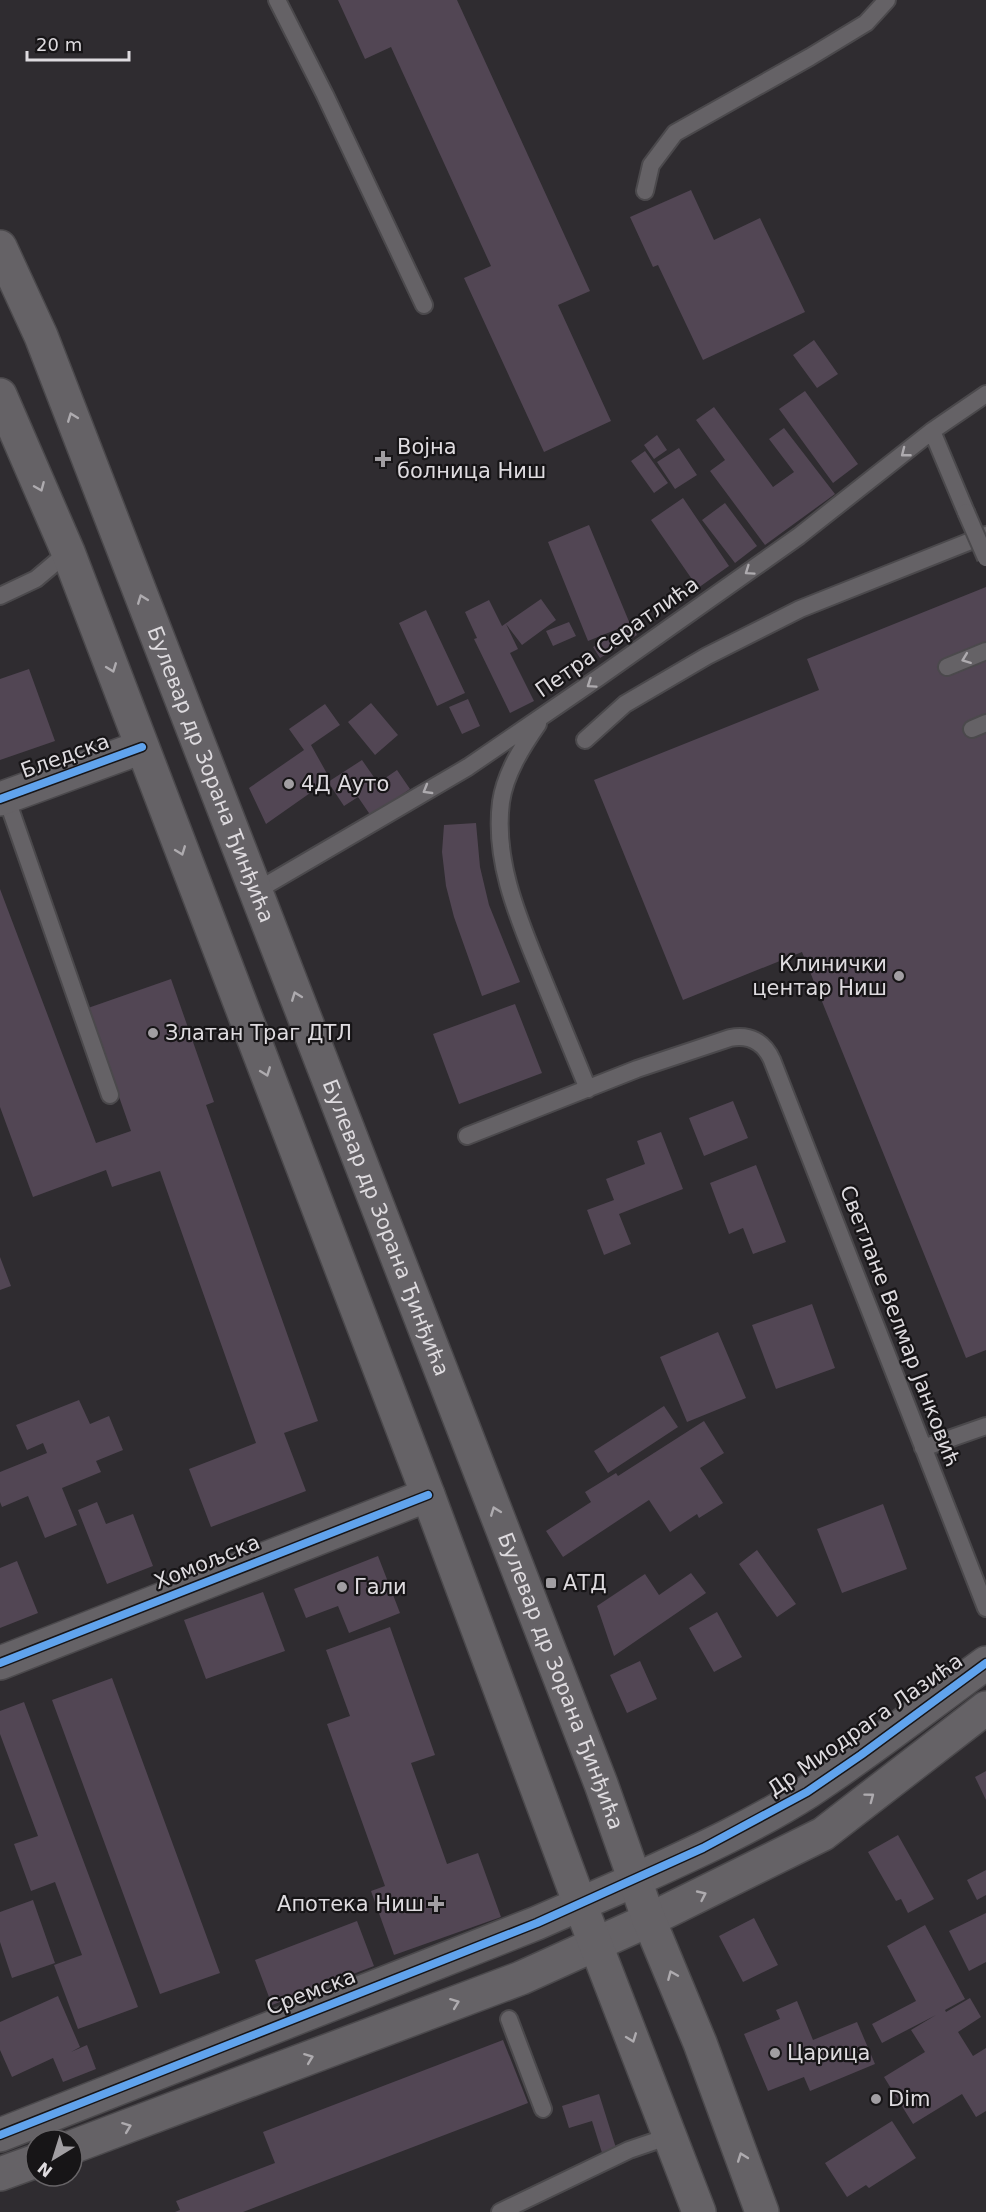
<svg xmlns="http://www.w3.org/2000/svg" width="986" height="2212" font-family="'DejaVu Sans',sans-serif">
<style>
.building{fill:#524654}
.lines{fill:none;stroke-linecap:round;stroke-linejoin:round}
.service-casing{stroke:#4b494c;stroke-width:20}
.minor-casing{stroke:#4b494c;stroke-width:36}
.tertiary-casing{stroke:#4b494c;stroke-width:36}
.secondary-casing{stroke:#4b494c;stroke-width:36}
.service{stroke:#656266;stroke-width:16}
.minor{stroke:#656266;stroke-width:33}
.tertiary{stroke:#656266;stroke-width:33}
.secondary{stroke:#656266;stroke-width:33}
.service-bridge-casing{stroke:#4b494c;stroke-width:20;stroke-linecap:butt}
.service-bridge{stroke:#656266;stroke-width:16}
.cycleway-casing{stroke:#171517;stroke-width:11}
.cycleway{stroke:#60a3ed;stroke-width:8}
.oneway{stroke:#aeabaf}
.poi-dot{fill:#a19ea2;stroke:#171517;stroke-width:2}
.labels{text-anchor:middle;stroke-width:4.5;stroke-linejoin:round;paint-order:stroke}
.poi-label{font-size:21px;fill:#dedbdf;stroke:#171517;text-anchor:start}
.street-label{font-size:21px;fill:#dedbdf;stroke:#171517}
</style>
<rect width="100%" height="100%" fill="#2f2c30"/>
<!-- building -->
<path class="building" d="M338,0H457L590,291L558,305L611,421L544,452L464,278L491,266L391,47L365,59Z
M691,190L714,240L760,218L805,312L703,360L658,265L653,267L630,217Z
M814,340L838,374L817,388L793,355Z
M805,391L858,464L833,483L779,409Z
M714,407L773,487L794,472L769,439L784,428L835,494L765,545L710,471L725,460L696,420Z
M657,435L667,450L654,459L644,445Z
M679,448L697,475L675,489L657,462Z
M645,451L668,483L654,493L631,461Z
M683,498L729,566L698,588L651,520Z
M725,503L757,546L735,563L702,520Z
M589,525L630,624L588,641L548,542Z
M986,587V1350L966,1358L802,952L683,1000L594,780L819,690L807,659Z
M541,599L556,620L522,645L506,624L518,649L510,653L534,701L510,713L474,639L477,638L465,612L489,600L502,626Z
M426,610L465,693L437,706L399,623Z
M569,622L576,636L553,646L546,631Z
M630,624L637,635L600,658L593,647Z
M29,669L55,741L0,760V679Z
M468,699L480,726L462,734L449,707Z
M371,703L398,735L375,755L348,722Z
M325,704L340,725L311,745L330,779L266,824L249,788L304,750L289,729Z
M362,760L378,783L397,770L410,789L371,816L358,797L344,806L328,782Z
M476,823L480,867L489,905L520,982L482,996L454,917L446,886L442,852L444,825Z
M0,889L96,1143L131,1131L88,1008L171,979L214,1102L206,1105L318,1421L284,1433L306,1491L211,1527L189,1469L256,1443L160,1171L112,1187L106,1170L33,1197L0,1107Z
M515,1004L542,1073L459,1104L433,1034Z
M733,1101L748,1138L704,1156L689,1118Z
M661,1132L683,1189L619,1214L631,1244L604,1255L587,1210L614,1200L606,1179L645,1164L637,1141Z
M756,1165L786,1242L753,1254L743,1228L729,1234L710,1183Z
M0,1257L11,1286L0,1290Z
M812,1304L835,1368L776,1389L752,1325Z
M718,1332L746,1398L687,1422L660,1357Z
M79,1400L90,1424L109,1416L123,1450L96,1461L101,1472L62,1488L77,1525L45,1538L28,1496L2,1507L0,1502V1472L47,1453L43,1443L27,1450L16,1425Z
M664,1406L678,1427L608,1473L594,1451Z
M704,1421L724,1453L700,1468L723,1503L699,1518L697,1514L670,1532L649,1500L563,1557L546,1531L591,1502L585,1492L616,1473L618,1476Z
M97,1502L106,1524L133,1514L153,1566L107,1584L78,1510Z
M883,1504L907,1569L842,1593L817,1529Z
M757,1550L796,1604L777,1617L739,1564Z
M378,1556L400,1613L349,1633L338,1606L306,1618L294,1589Z
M17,1561L38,1613L0,1628V1568Z
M691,1573L706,1593L614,1656L597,1606L645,1574L659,1595Z
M263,1592L285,1651L206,1679L184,1620Z
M717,1612L742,1657L714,1672L689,1628Z
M390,1627L435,1755L411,1763L447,1864L478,1853L501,1917L394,1955L371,1891L385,1886L327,1724L350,1716L326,1650Z
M640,1661L657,1699L627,1713L610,1675Z
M112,1678L220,1973L160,1994L52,1700Z
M24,1702L138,2007L78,2029L54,1965L82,1955L55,1882L31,1891L14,1844L38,1836L0,1734V1711Z
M986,1771V1800L975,1777Z
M898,1835L934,1899L908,1913L901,1899L896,1901L868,1852Z
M986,1870V1895L977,1900L967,1880Z
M33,1900L55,1963L12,1978L0,1942V1912Z
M986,1913V1962L969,1971L949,1931Z
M754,1918L778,1965L743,1982L719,1936Z
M357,1921L374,1966L272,2005L255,1960Z
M925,1925L965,1999L945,2010L946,2012L970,1998L981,2017L958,2032L973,2056L986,2048V2111L976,2117L962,2094L913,2124L884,2077L925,2052L911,2030L936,2015L882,2043L872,2024L916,2001L887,1946Z
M58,1996L80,2047L71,2052L87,2045L96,2069L63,2082L53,2058L12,2077L0,2050V2022Z
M797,2001L813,2040L857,2022L875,2064L810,2091L804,2077L768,2091L744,2034L780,2019L776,2010Z
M503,2040L528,2103L243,2212H175L180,2210L176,2201L275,2163L263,2132Z
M599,2094L617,2151L603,2156L592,2121L569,2128L562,2106Z
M892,2121L916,2158L869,2188L866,2185L847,2197L825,2163Z"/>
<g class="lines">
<defs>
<path id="service" d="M277,0L325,95L424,305
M645,191L651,165L675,133L810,57L866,23L887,0
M932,431L966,512
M0,596L36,579L68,552
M947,667L986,651
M538,724C522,747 505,774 501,802C493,864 521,924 543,979C558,1016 573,1053 588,1089
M972,729L986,723
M585,740L625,704L707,656L800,609L986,535
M6,797L110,1095
M256,891L468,767L598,678L799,536L932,431L986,394
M467,1136L637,1069L730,1038C750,1034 764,1042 772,1060L986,1608
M923,1448L986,1426
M509,2019L543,2109
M500,2212L629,2150L670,2136"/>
<path id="minor" d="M0,799L142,747
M0,1663L428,1495
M635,1880C694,1853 754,1826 809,1791C870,1751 927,1706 986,1663
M649,1920L823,1834L986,1708"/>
<path id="tertiary" d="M0,2135L537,1923L635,1880
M72,2147L521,1978L649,1920
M0,2174L36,2161"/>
<g id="secondary">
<path id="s1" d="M0,247L41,336L601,1784L649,1920L700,2043L762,2212"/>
<path d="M0,395L68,552L428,1495L580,1904L699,2212"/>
</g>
</defs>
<!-- service casing -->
<use href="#service" class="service-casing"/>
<!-- minor casing -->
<use href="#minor" class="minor-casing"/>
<!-- tertiary casing -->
<use href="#tertiary" class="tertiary-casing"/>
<!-- secondary casing -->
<use href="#secondary" class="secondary-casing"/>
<!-- service -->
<use href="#service" class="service"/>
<!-- minor -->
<use href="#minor" class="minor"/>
<!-- tertiary -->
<use href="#tertiary" class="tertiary"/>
<!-- secondary -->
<use href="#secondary" class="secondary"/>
<defs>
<path id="service-bridge" d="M966,512L986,558"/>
</defs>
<!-- service-bridge casing -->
<use href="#service-bridge" class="service-bridge-casing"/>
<!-- service-bridge -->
<use href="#service-bridge" class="service-bridge"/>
<defs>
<path id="cycleway" d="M0,799L142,747
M0,1663L428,1495
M0,2135L537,1923L703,1848L807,1792L861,1755L986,1663"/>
</defs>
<!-- cycleway casing -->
<use href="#cycleway" class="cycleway-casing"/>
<!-- cycleway -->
<use href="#cycleway" class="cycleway"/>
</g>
<!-- one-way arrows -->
<defs><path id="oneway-chevron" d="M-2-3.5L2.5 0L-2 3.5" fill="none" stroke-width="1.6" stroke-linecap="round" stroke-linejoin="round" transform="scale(1.5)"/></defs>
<g class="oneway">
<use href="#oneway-chevron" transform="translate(72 417) rotate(-111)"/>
<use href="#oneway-chevron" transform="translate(905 453) rotate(142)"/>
<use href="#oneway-chevron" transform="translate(40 487) rotate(67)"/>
<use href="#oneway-chevron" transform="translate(749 571) rotate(145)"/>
<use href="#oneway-chevron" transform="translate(142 599) rotate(-111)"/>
<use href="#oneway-chevron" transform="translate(966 659) rotate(159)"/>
<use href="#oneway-chevron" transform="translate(112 668) rotate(69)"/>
<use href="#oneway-chevron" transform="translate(591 684) rotate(146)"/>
<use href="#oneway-chevron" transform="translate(427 790) rotate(150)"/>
<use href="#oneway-chevron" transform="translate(181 851) rotate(69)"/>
<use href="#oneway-chevron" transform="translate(296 996) rotate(-111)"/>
<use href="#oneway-chevron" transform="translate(266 1072) rotate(69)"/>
<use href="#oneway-chevron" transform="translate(495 1511) rotate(-111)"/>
<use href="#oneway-chevron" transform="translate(870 1797) rotate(-37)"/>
<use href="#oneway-chevron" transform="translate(702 1895) rotate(-25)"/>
<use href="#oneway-chevron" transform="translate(672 1975) rotate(-113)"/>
<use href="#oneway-chevron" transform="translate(455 2003) rotate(-21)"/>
<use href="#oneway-chevron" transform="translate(632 2038) rotate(69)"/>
<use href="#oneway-chevron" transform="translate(309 2058) rotate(-21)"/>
<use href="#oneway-chevron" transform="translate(127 2127) rotate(-21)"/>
<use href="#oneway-chevron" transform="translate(742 2157) rotate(-110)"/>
</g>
<!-- markers -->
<g class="poi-dot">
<path d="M380 450h6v6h6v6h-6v6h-6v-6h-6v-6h6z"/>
<circle cx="289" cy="784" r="6"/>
<circle cx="899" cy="976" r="6"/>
<circle cx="153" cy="1033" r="6"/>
<rect x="545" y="1577" width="12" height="12" rx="3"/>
<circle cx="342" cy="1587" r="6"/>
<path d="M433 1895h6v6h6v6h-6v6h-6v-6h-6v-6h6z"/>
<circle cx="775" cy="2053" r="6"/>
<circle cx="876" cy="2099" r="6"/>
</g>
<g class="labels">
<!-- poi labels -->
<g class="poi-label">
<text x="397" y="454">Војна<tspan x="397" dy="24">болница Ниш</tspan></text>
<text x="301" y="791">4Д Ауто</text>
<text x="887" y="971" text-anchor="end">Клинички<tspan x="887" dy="24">центар Ниш</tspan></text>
<text x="165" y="1040">Златан Траг ДТЛ</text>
<text x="563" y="1590">АТД</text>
<text x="354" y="1594">Гали</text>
<text x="424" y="1911" text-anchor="end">Апотека Ниш</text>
<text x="787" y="2060">Царица</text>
<text x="888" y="2106">Dim</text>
</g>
<!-- street labels -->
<g class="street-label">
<text transform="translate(617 637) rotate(-35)" y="7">Петра Сератлића</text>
<text transform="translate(65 756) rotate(-20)" y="7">Бледска</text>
<text dy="7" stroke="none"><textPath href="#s1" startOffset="568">Булевар др Зорана Ђинђића</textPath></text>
<text dy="7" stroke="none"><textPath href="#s1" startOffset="1054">Булевар др Зорана Ђинђића</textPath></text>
<text transform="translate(900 1326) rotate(69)" y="7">Светлане Велмар Јанковић</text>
<text transform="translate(207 1562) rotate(-22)" y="7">Хомољска</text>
<text dy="7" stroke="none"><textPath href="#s1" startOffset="1540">Булевар др Зорана Ђинђића</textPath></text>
<text transform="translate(865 1725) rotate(-35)" y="7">Др Миодрага Лазића</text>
<text transform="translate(311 1992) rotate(-21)" y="7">Сремска</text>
</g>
</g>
<!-- north arrow -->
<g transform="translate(54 2158) rotate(218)"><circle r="28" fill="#171517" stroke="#676467" stroke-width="1.5"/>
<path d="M0-4.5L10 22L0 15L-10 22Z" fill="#a19ea2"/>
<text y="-9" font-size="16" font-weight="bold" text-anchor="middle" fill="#dedbdf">N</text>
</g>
<!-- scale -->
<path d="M27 51v9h102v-9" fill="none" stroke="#dedbdf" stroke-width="3"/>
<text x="36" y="51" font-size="18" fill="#dedbdf" stroke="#171517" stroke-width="4.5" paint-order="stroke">20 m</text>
</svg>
